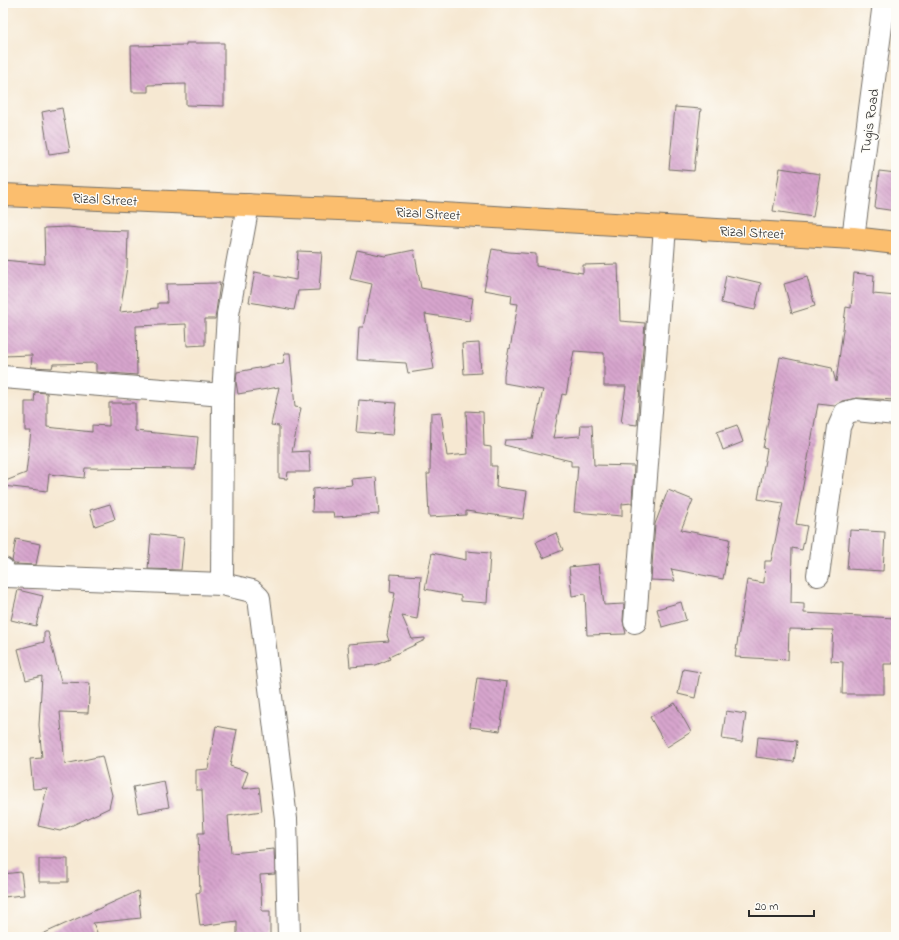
<svg xmlns="http://www.w3.org/2000/svg" width="899" height="940" font-family="'Indie Flower',sans-serif">
<style>
.building{fill:url(#building-back-hatch)}
.lines{fill:none;stroke-linecap:round;stroke-linejoin:round}
.minor-casing{stroke:#726d65;stroke-width:24}
.highway-casing{stroke:#726d65;stroke-width:24}
.minor{stroke:#fff;stroke-width:22}
.highway{stroke:#fbbe6e;stroke-width:22}
.labels{text-anchor:middle;stroke-width:3;stroke-linejoin:round;paint-order:stroke}
.street-label{font-size:14px;fill:#2b2b2b;stroke:#fdfcf7}
</style>
<defs>
<pattern id="building-back-hatch" width="6" height="6" patternUnits="userSpaceOnUse"><rect width="6" height="6" fill="#d7a5cd"/><path d="M-1 5l2 2M0 0l6 6M5-1l2 2" fill="none" stroke="#af87a7"/></pattern>
</defs>
<rect width="100%" height="100%" fill="#fdfcf7"/>
<filter id="ink" filterUnits="userSpaceOnUse"><feTurbulence type="fractalNoise" baseFrequency=".025" numOctaves="2"/><feDisplacementMap in="SourceGraphic" scale="8" xChannelSelector="R" yChannelSelector="G"/><feConvolveMatrix kernelMatrix="1 2 1 2 8 2 1 2 1" color-interpolation-filters="sRGB"/></filter>
<filter id="wash" filterUnits="userSpaceOnUse"><feTurbulence type="fractalNoise" baseFrequency=".012" numOctaves="4" result="noise"/><feDisplacementMap in="SourceGraphic" scale="16" xChannelSelector="R" yChannelSelector="G"/><feGaussianBlur stdDeviation="0.9" result="paint"/><feColorMatrix in="noise" values="0 0 0 0 0 0 0 0 0 0 0 0 0 0 0 0 0 1.4 0 .05"/><feComposite in="paint" operator="in"/></filter>
<g filter="url(#wash)">
<rect width="100%" height="100%" fill="#f6e8d2"/>
<g id="blocks">
<!-- building -->
<path class="building" d="M186,43H224V106L186,105V84L148,85V92H132L131,46L186,45Z
M675,107L701,109L694,171L669,169Z
M62,108L70,151L49,154L42,112Z
M780,168L820,174L813,217L773,211Z
M879,171L896,173V211L875,208Z
M68,227L99,230L128,231L127,267L120,312L158,308V303H167L166,284L220,283L215,319H205V345L187,346L186,324L136,326L137,375L96,372V363L53,364L52,368L31,367L32,355L3,356V260L45,264L44,228Z
M492,249L509,252L536,254V266L583,273V265L618,264L620,321L645,323L637,425L621,423L626,386H604V353L574,351L566,395L562,394L553,438L580,436L581,425H592L594,465L634,466L632,503L622,504V516L574,512L578,466H571V461L504,445L505,440L532,439L543,390L504,383V375L509,348L510,349L518,304L511,303L512,295L484,290Z
M357,250L385,256L414,250L421,288L473,298L469,321L425,314L434,369L408,373L406,363L357,360L359,327H363L372,284L350,279Z
M298,251L322,252L319,290L298,291L294,310L249,302L255,272L296,280Z
M854,273L874,275L873,294L896,296V400L857,398L842,401L835,406L818,404L796,524L807,526L802,550L792,548L791,603L804,604V613L895,618L893,664H884V694H842L843,662L831,661L833,630L789,629L788,660L735,657L747,580L764,583L765,561H771L783,503L758,499L767,449L763,448L780,357L832,368L836,382L846,307L851,308Z
M726,275L761,283L755,310L721,303Z
M807,277L815,306L792,313L784,284Z
M479,343L481,373L464,374L462,344Z
M285,353H290L295,407L301,408L292,452L309,451L310,472H288L287,479L279,478V426L271,425L279,387L238,394L236,382L237,372L269,366V365L283,364Z
M35,392L47,393V427L92,432V425L109,426V403H135V431L198,437L195,469L85,468L84,478L49,474L47,491L3,486V482L26,473L31,431H25V402H34Z
M359,400L396,403L393,435L356,432Z
M466,411L483,412L484,446L491,447V466H497L496,487L527,491L523,519L466,511V515L429,517L427,474H430L431,413L441,412L447,456L468,454Z
M737,425L743,442L723,450L717,432Z
M376,477L379,514L334,517L333,512H312L313,489L352,485L351,479Z
M668,490L693,500L681,530L730,539L723,579L671,569L675,581L651,580L655,524Z
M110,504L115,519L95,526L90,510Z
M850,530L885,532L883,571L847,569Z
M556,533L563,550L543,558L536,542Z
M151,534L184,538L181,570L148,569Z
M16,539L40,544L36,565L14,564L12,561Z
M466,551L490,553L487,603L461,601V596L425,589L432,553L466,560Z
M599,564L604,605L624,604L623,621L626,634L587,635L585,594L572,596L569,567Z
M391,574L421,576L419,605L417,619L402,616L412,639L425,638V640L389,657L390,659L376,665L350,667L348,644L389,641L387,635L395,593L390,592Z
M18,590L43,596L36,626L11,620Z
M681,602L686,620L662,627L657,609Z
M44,632H48L61,682L90,683L88,713L60,712L65,764L102,756L112,795L109,808L60,831L38,826L47,788L33,789L30,759L42,758L39,725L42,676L26,680L18,649L44,642Z
M683,669L700,672L695,698L678,694Z
M477,678L507,682L500,731L470,727Z
M675,703L691,732L667,747L650,717Z
M726,711L746,714L742,742L722,739Z
M216,726L237,730L230,766L248,772L242,789L259,787L262,811L228,816L231,853L274,849L275,874L260,875L262,911H270V937H237V921L200,926L196,893L200,892L198,833H204L202,790H196V770L208,769Z
M758,737L797,741L794,762L756,757Z
M164,781L169,807L138,813L133,787Z
M39,859H68V882H39Z
M21,872L24,895L3,897V874Z
M138,891L141,918L93,923L99,937H36Z"/>
</g>
</g>
<g filter="url(#ink)">
<use href="#blocks" fill-opacity="0" stroke="#726d65" stroke-width="1"/>
<g class="lines">
<defs>
<path id="minor" d="M853,238L884,3
M3,377L223,395
M3,569L6,576L222,584L223,395L228,314L248,205
M818,575L839,427L845,413L856,410L896,414
M222,584L252,591L259,598L286,819L289,937
M635,622L665,227"/>
<path id="highway" d="M3,195L410,212L853,238L896,243"/>
</defs>
<!-- minor casing -->
<use href="#minor" class="minor-casing"/>
<!-- highway casing -->
<use href="#highway" class="highway-casing"/>
<!-- minor -->
<use href="#minor" class="minor"/>
<!-- highway -->
<use href="#highway" class="highway"/>
</g>
</g>
<g class="labels">
<!-- street labels -->
<g class="street-label">
<text transform="translate(869 121) rotate(-82)" y="5">Tugis Road</text>
<text transform="translate(105 199) rotate(3)" y="5">Rizal Street</text>
<text transform="translate(428 213) rotate(3)" y="5">Rizal Street</text>
<text transform="translate(752 232) rotate(3)" y="5">Rizal Street</text>
</g>
</g>
<!-- margin -->
<rect width="899" height="940" fill="none" stroke="#fdfcf7" stroke-width="16"/>
<!-- scale -->
<path d="M749 910v6h65v-6" fill="none" stroke="#2b2b2b" stroke-width="2"/>
<text x="755" y="910" font-size="12" fill="#2b2b2b" stroke="#fdfcf7" stroke-width="3" paint-order="stroke">20 m</text>
</svg>
